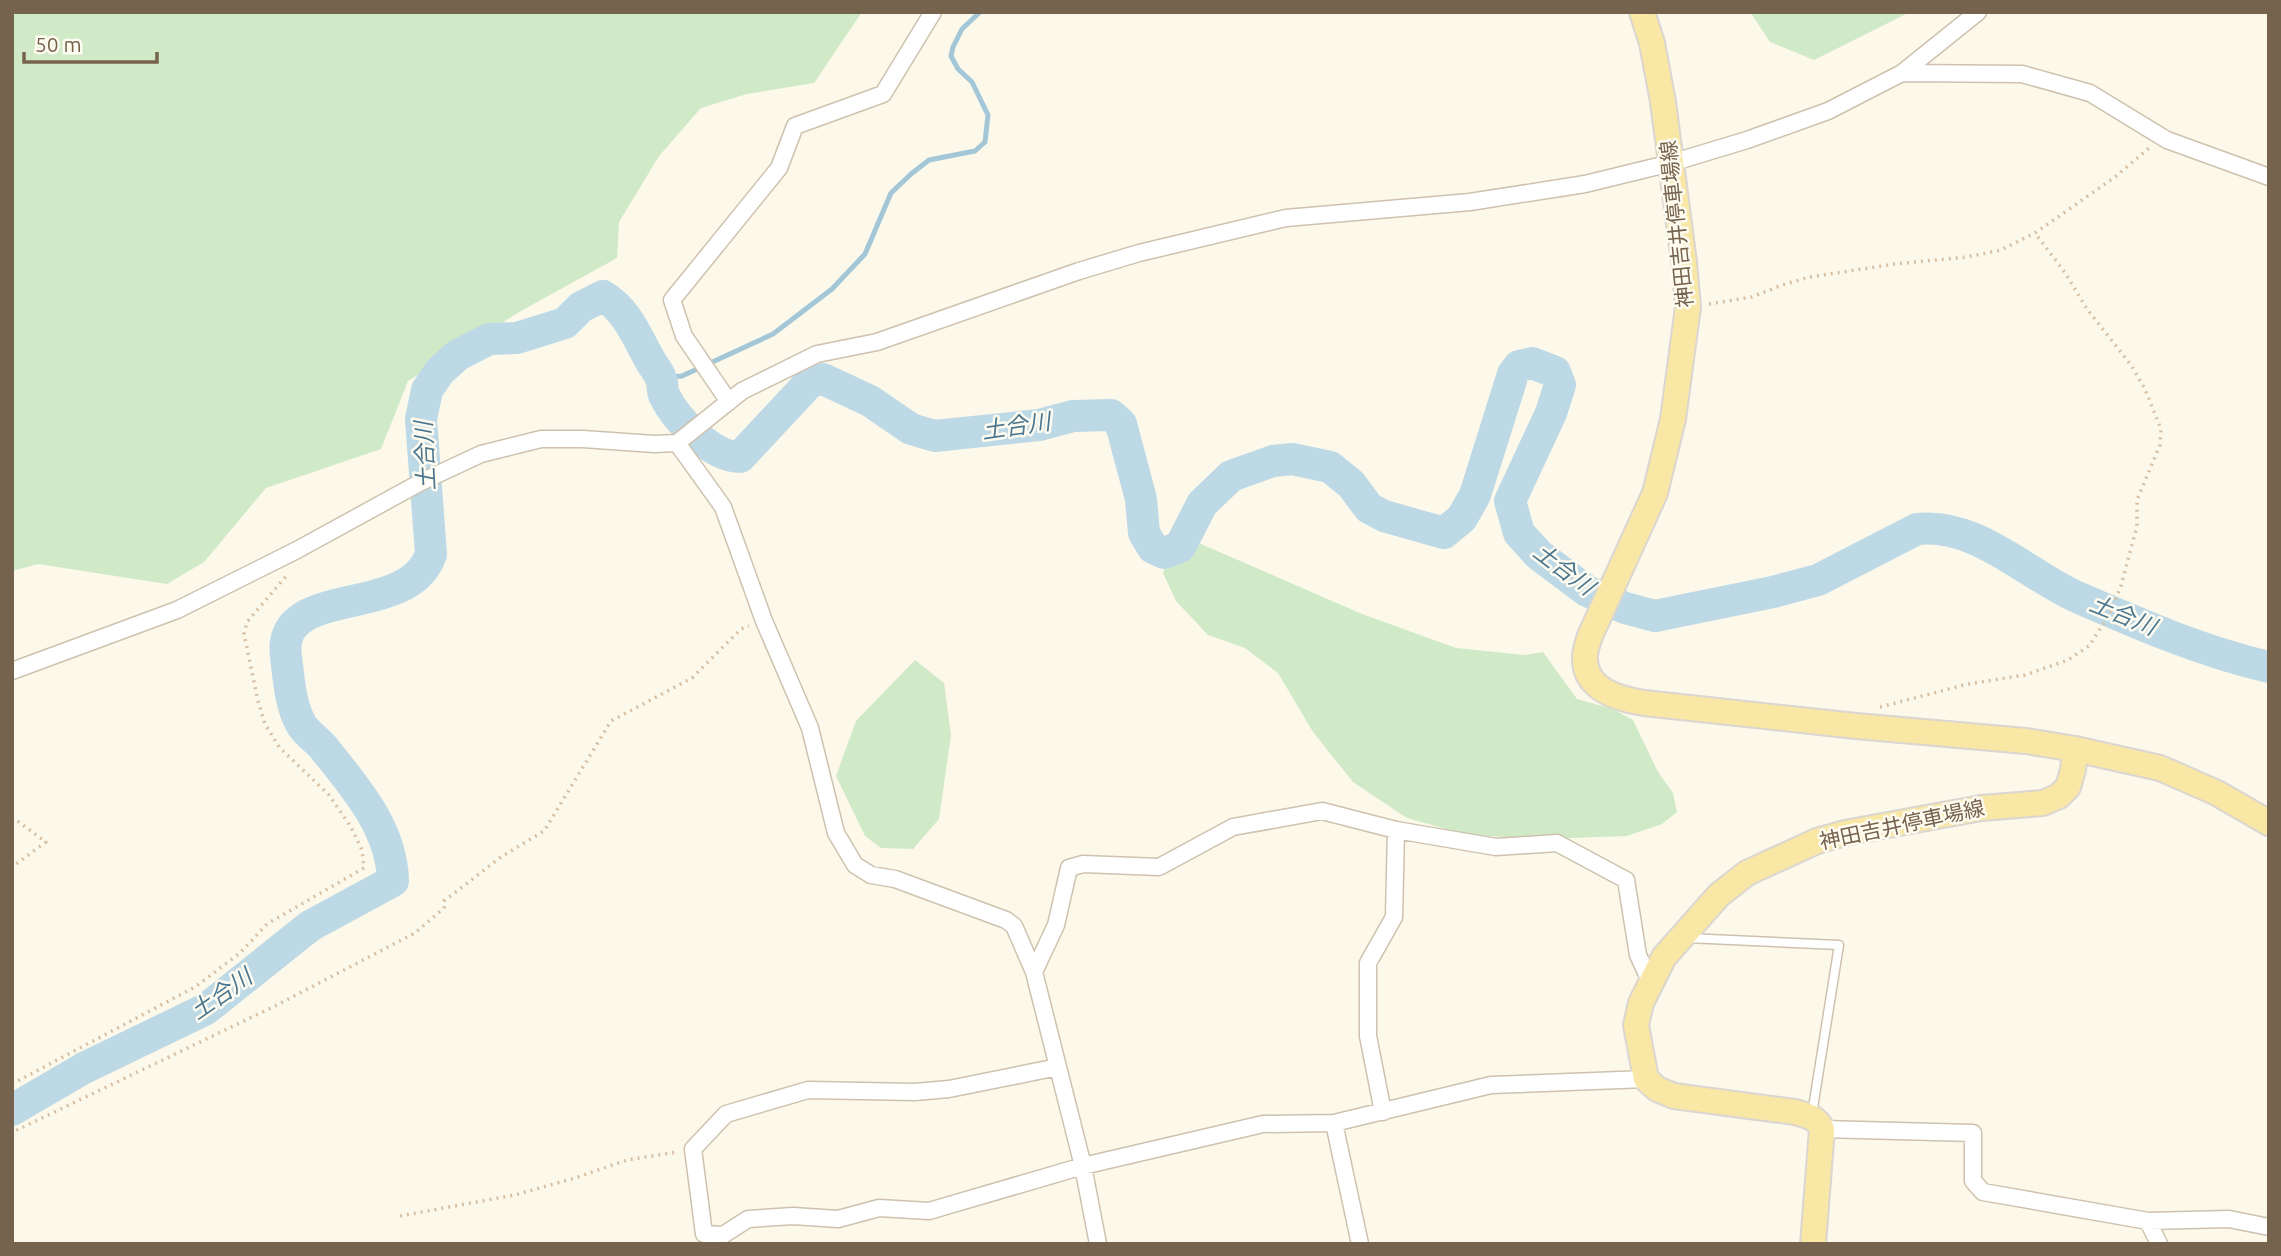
<svg xmlns="http://www.w3.org/2000/svg" width="2281" height="1256" font-family="Ubuntu,'Noto Sans JP',sans-serif">
<style>
.green{fill:#d0eac8}
.lines{fill:none;stroke-linecap:round;stroke-linejoin:round}
.stream{stroke:#a4c7d7;stroke-width:5}
.river{stroke:#bed9e6;stroke-width:32}
.lane-casing{stroke:#cec2af;stroke-width:11}
.street-casing{stroke:#cec2af;stroke-width:19}
.primary-casing{stroke:#dbd6d1;stroke-width:28}
.path{stroke:#d6c0a4;stroke-width:3.5;stroke-dasharray:2 5;stroke-linecap:butt}
.lane{stroke:#fff;stroke-width:8}
.street{stroke:#fff;stroke-width:16}
.primary{stroke:#f8e7a5;stroke-width:24}
.labels{text-anchor:middle;stroke-width:5;stroke-linejoin:round;paint-order:stroke}
.street-label{font-size:21px;fill:#76634d;stroke:#fefbf0}
.water-label{font-size:23px;font-style:italic;fill:#4b7890;stroke:#fefbf0}
</style>
<rect width="100%" height="100%" fill="#fcf8ea"/>
<!-- green -->
<path class="green" d="M12,12H862L814,83L747,94L701,108L659,156L619,222L617,258L521,311L408,381L381,449L266,488L204,562L167,584L38,564L12,571Z
M1750,12H1910L1814,60L1770,42Z
M1201,544L1362,614L1456,648L1524,655L1543,652L1577,699L1613,709L1633,720L1658,772L1673,793L1677,812L1662,824L1627,836L1543,839L1468,835L1407,818L1353,782L1313,732L1278,673L1245,648L1208,635L1176,601L1163,573L1172,546Z
M915,660L944,683L951,735L939,819L913,849L881,848L865,836L836,776L856,721Z"/>
<g class="lines">
<!-- stream -->
<path class="stream" d="M661,378L682,376L773,334L832,289L865,254L891,193L911,174L929,160L975,151L985,142L988,115L972,82L958,69L951,56L953,47L962,29L980,12"/>
<!-- river -->
<path class="river" d="M12,1110L84,1068L206,1009L310,926L393,881C392,828 354,786 323,747C316,739 306,733 301,724C290,704 289,680 286,657C276,581 408,622 431,554L421,419L427,390L440,371L458,355L489,339L517,338L565,323L581,307L603,296C627,310 637,337 650,360C653,366 659,372 661,379C663,384 662,390 664,395C676,420 712,457 740,457L811,381L823,379L870,401L911,429L935,436L1039,425L1073,416L1111,415L1121,424L1141,499L1144,533L1153,548L1164,553L1180,547L1202,504L1231,476L1273,461L1292,459L1330,467L1351,484L1369,508L1384,516L1444,533L1462,518L1475,495L1513,374L1519,366L1532,363L1555,372L1560,385L1551,413L1510,501L1519,533L1539,555L1587,591L1625,608L1655,616L1773,592L1818,580L1917,529C1978,523 2024,573 2077,597C2139,624 2203,652 2269,667"/>
<defs>
<path id="lane" d="M1687,938L1839,945L1812,1114"/>
<path id="street" d="M1902,73L2022,74L2090,93L2167,140L2269,177
M729,402L684,336L672,300L779,168L795,126L883,94L933,12
M677,443L723,507L764,621L810,728L836,833L855,865L871,875L895,879L1006,920L1014,926L1034,972L1083,1166L1098,1244
M12,671L177,610L297,550L421,482L481,454L541,439H583L654,444L677,443L742,391L817,354L877,342L1079,271L1139,253L1286,218L1470,202L1585,184L1671,163L1747,140L1828,111L1902,73L1978,12
M1034,972L1056,925L1069,868L1083,864L1159,867L1233,827L1322,811L1396,830L1496,847L1557,843L1626,880L1638,955L1650,981
M1058,1067L949,1089L915,1092L808,1090L726,1114L693,1149L704,1234L723,1235L748,1219L793,1216L838,1219L879,1208L929,1211L1083,1166L1263,1124L1334,1123L1491,1085L1646,1079
M1383,1112L1368,1036V963L1394,917L1396,830
M1334,1123L1360,1244
M1822,1129L1973,1133V1181L1983,1192L2148,1221L2229,1219L2269,1227
M2148,1221L2159,1244"/>
<path id="primary" d="M1642,12L1652,43L1663,102L1684,262L1688,307L1673,419L1655,493L1590,636C1588,642 1585,650 1585,657C1584,690 1619,699 1644,703L1856,726L2026,741L2075,749L2160,768L2217,793L2269,823
M1813,1244L1822,1129C1816,1117 1808,1116 1795,1112L1674,1096L1657,1089L1646,1079L1636,1025L1641,1003L1664,957L1719,895L1747,873L1817,841L1845,833L1981,808L2043,803L2059,796L2068,787L2073,770L2075,749"/>
</defs>
<!-- lane casing -->
<use href="#lane" class="lane-casing"/>
<!-- street casing -->
<use href="#street" class="street-casing"/>
<!-- primary casing -->
<use href="#primary" class="primary-casing"/>
<!-- path -->
<path class="path" d="M1709,304L1752,297L1782,285L1810,277L1895,264L1967,257L2001,250L2035,233L2115,177L2149,148
M1880,707L1968,684L2025,675L2068,660L2089,646L2109,615L2121,586L2137,526V500L2160,445L2161,429L2145,389L2131,365L2087,309L2066,274L2035,233
M12,817L46,842L12,867
M12,1084L195,987L240,953L267,924L364,868L362,850L351,827L329,795L279,747L265,724L258,701L244,634L247,622L288,574
M12,1136L17,1130L275,1006L415,933L444,908V901L501,857L544,831L611,721L692,678L741,629L749,626
M400,1216L515,1195L575,1178L627,1160L677,1152"/>
<!-- lane -->
<use href="#lane" class="lane"/>
<!-- street -->
<use href="#street" class="street"/>
<!-- primary -->
<use href="#primary" class="primary"/>
</g>
<g class="labels">
<!-- street labels -->
<g class="street-label">
<text transform="translate(1677 224) rotate(-96)" y="7">神田吉井停車場線</text>
<text transform="translate(1902 825) rotate(-12)" y="7">神田吉井停車場線</text>
</g>
<!-- water labels -->
<g class="water-label">
<text transform="translate(1016 426) rotate(-8)" y="8">土合川</text>
<text transform="translate(425 456) rotate(-93)" y="8">土合川</text>
<text transform="translate(1564 569) rotate(37)" y="8">土合川</text>
<text transform="translate(2123 615) rotate(22)" y="8">土合川</text>
<text transform="translate(221 994) rotate(-35)" y="8">土合川</text>
</g>
</g>
<!-- border -->
<rect width="2281" height="1256" fill="none" stroke="#76634d" stroke-width="28"/>
<!-- scale -->
<path d="M24 52v10h133v-10" fill="none" stroke="#76634d" stroke-width="3.5"/>
<text x="35" y="52" font-size="21" fill="#76634d" stroke="#fefbf0" stroke-width="5" paint-order="stroke">50 m</text>
</svg>
